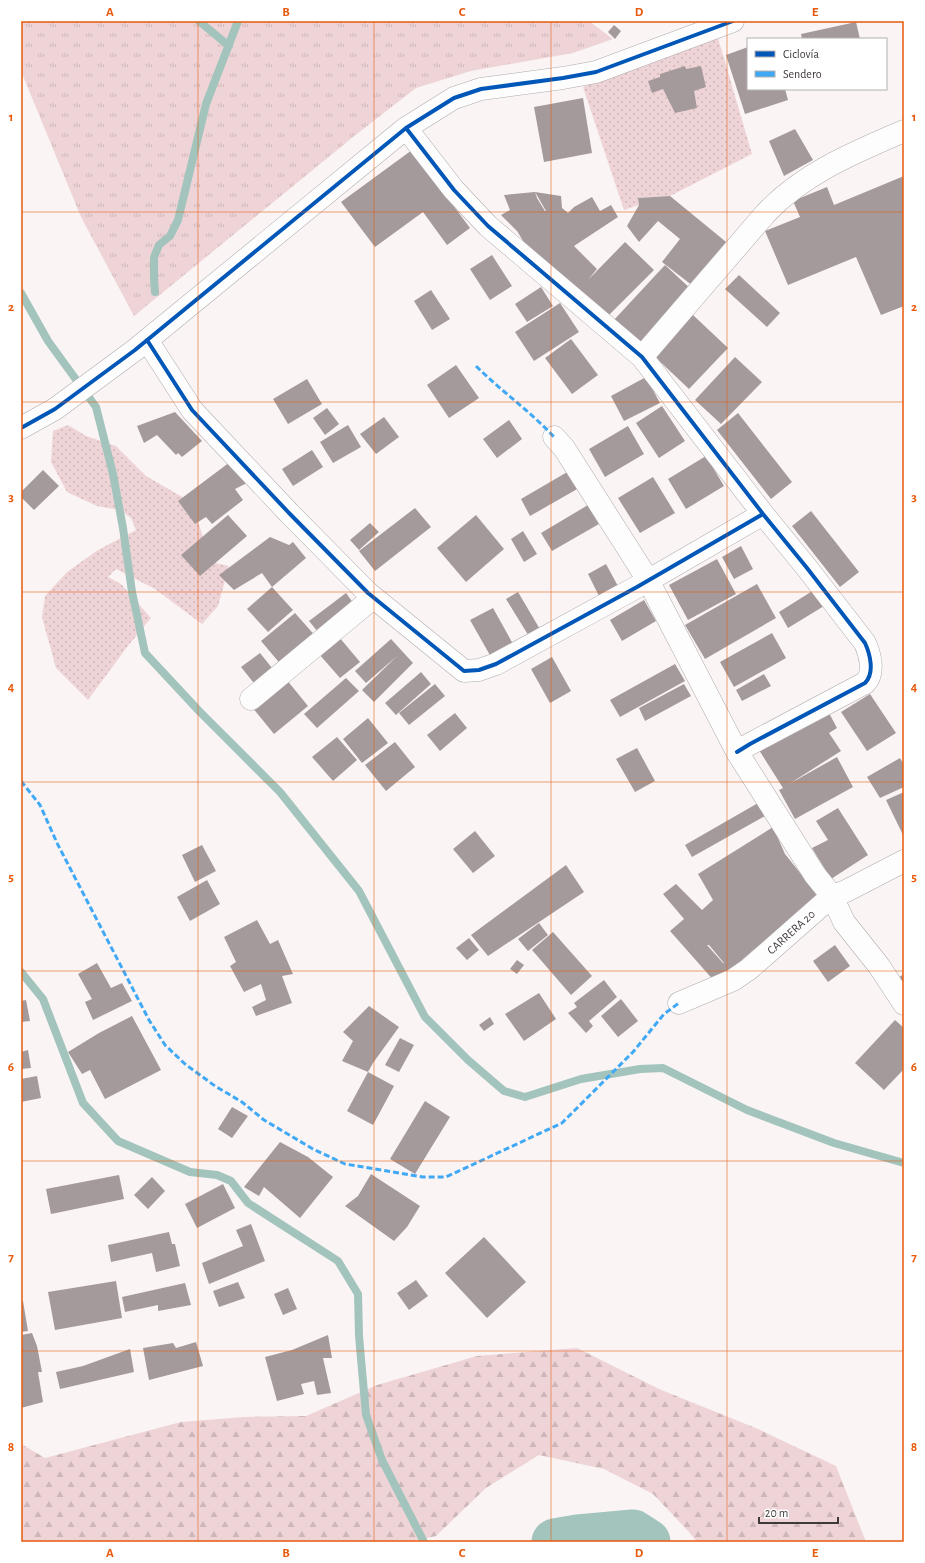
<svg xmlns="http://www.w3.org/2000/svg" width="925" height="1563" font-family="'Alegreya Sans',sans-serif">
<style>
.grass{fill:url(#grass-tufts)}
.forest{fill:url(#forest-firs)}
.park{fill:url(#park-dots)}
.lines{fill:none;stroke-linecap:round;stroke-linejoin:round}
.stream{stroke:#a2c4bc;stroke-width:8}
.river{stroke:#a2c4bc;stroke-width:47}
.building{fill:#a59a9b;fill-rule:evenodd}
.street-casing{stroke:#b0abab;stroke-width:23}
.street{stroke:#fefdfd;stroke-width:22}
.quiet{stroke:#3fa9f5;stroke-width:3;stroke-dasharray:6 3;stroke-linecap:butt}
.cycleway-casing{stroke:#fff;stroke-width:6}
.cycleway{stroke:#0057b8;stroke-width:4}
.grid{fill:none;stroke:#e8590c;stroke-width:1;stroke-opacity:0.55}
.labels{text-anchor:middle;stroke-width:4;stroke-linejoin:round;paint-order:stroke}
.street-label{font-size:12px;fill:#40393a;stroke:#fff}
.neatline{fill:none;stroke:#e8590c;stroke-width:1.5}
.grid-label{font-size:13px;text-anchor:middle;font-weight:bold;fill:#e8590c}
</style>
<defs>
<pattern id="grass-tufts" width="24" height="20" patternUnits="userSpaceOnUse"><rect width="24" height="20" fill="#efd4d7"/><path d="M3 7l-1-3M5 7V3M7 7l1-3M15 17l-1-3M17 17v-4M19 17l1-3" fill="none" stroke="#ceb7b9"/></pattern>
<pattern id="forest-firs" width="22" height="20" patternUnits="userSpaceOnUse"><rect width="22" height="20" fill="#efd4d7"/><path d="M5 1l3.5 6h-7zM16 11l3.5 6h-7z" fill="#ceb7b9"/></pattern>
<pattern id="park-dots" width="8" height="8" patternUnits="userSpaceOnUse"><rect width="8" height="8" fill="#efd4d7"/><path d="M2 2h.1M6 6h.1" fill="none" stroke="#ceb7b9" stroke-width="1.8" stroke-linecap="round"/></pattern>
</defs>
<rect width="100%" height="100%" fill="#faf4f4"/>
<!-- grass -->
<path class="grass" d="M21,21H589L613,39L573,53L471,71L416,88L353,137L134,316L81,217L21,71Z"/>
<!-- forest -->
<path class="forest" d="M577,1348L659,1389L758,1429L836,1466L866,1542H697L689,1532L653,1494L604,1469L539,1455L486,1488L436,1536L409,1542H21V1447L23,1445L45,1458L181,1422L244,1417L306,1416L377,1385L477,1356Z"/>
<!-- park -->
<path class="park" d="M718,38L752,154L670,196L639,198V205L624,210L583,87Z
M68,425L86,436L116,446L146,476L184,498L193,506L203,537L215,563L229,566L218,606L202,624L155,589L116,569L108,577L121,584L151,618L127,647L88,700L56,668L42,617L45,596L67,572L98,550L136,530L131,518L120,510L97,506L67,492L51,462L53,431Z"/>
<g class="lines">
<!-- stream -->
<path class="stream" d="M199,21L229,46
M155,292L154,278V257L159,245L170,236L178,220L206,104L238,21
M21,293L48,341L96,407L113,474L123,528L132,592L145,653L200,712L280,792L359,891L425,1017L468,1060L504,1091L525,1097L581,1079L640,1069L663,1068L747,1110L834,1143L904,1163
M21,972L43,999L83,1103L118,1141L190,1172L217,1175L231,1181L248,1203L338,1261L358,1294L359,1336L366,1415L382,1460L424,1542"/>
<!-- river -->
<path class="river" d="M555,1542L578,1538L633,1533L647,1542"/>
</g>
<!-- building -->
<path class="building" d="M856,22L860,39H802L801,34Z
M614,25L621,31L615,39L608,32Z
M748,47V89H785L788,100L745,114L726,55Z
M685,66L686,69L701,66L706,87L694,91L697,108L675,113L663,89L652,93L648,81L660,77V74Z
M583,98L592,153L544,162L534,107Z
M795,129L813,160L784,176L769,141Z
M412,150L470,228L447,245L423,212L375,247L341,202Z
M904,176V306L881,315L856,257L788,285L765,231L800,217L793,201L827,187L834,205Z
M535,192L561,196L562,208L568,213L574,207L592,197L600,211L611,205L618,217L574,246L597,269L588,280L625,242L654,270L603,321L525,244L517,231L501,215L510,210L504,195ZM535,192L546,211H545L537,198Z
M670,196L731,246L693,286L662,262L680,239L658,221L639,242L627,226L639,205L638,198Z
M492,255L512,286L490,300L470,269Z
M665,265L693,291L641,347L613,321Z
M739,275L780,313L767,327L725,289Z
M541,287L553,306L527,322L515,304Z
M431,290L450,319L432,330L414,301Z
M560,303L579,332L534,361L515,332Z
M693,315L728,348L689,389L654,356Z
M571,339L598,375L572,394L545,358Z
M735,357L762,382L721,424L695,400Z
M456,365L479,398L449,418L427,385Z
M646,377L660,403L624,421L611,396Z
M307,379L322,404L288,424L273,399Z
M662,406L685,441L659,458L636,423Z
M327,408L339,424L325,435L313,418Z
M175,412L202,441L182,457L178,453L176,455L157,435L144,443L137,426Z
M738,413L792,482L771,499L717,430Z
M384,417L399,437L376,454L360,434Z
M509,420L522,439L497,458L483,439Z
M348,425L361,447L333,463L320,442Z
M628,426L644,454L605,477L589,449Z
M312,450L323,467L293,486L282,469Z
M706,456L724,486L686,509L668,479Z
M230,462L247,483L235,489L243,500L212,524L206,517L195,524L178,501Z
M43,470L59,486L34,510L21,497V492Z
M569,471L579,488L530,516L521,499Z
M653,477L675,513L640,533L618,498Z
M588,505L599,524L552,551L541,533Z
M415,508L431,527L375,571L359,551Z
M811,511L859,572L840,587L792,526Z
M228,515L247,536L200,576L181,555Z
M476,515L504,549L466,582L437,548Z
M370,523L379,532L359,550L350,540Z
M523,531L537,554L524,562L511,539Z
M270,537L289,545L293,542L306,558L272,587L262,573L234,590L219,575Z
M741,546L753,569L734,579L722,557Z
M717,559L736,594L688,620L669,585Z
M606,564L619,588L600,598L588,574Z
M757,584L776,618L705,659L685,625Z
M272,587L293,610L268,632L247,609Z
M814,590L824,606L788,628L779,612Z
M518,592L541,631L530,638L506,599Z
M346,593L354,604L318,632L309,621Z
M644,600L656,621L622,641L610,620Z
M493,608L513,644L491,657L470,620Z
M295,613L318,639L283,667L261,641Z
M772,633L786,658L734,687L720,662Z
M339,637L360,662L340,678L319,654Z
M391,639L413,663L374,702L362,690L397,656L366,683L355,671Z
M260,653L276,673L257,687L241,667Z
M552,657L571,691L550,703L531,669Z
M675,664L685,681L620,717L610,700Z
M421,672L431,684L396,715L385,703Z
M764,674L771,686L742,701L736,690Z
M346,678L359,691L317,728L304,714Z
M286,679L308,706L274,734L252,707Z
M435,684L445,696L409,725L399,713Z
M684,684L691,696L645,721L639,708Z
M870,694L896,733L867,751L841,712Z
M455,713L467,728L440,751L427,735Z
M829,713L837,728L829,733L841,751L789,784L837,757L853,787L795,819L779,790L783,788L759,750Z
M368,718L388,743L362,763L343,739Z
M337,737L357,760L333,781L312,757Z
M395,742L415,767L386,791L365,765Z
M637,748L655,781L635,792L616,759Z
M900,758L904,765V787L880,798L867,777Z
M904,792V837L886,800Z
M758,803L765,816L692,857L685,845Z
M838,808L868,855L831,879L812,848L828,840L816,821Z
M773,827L785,854L820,898L752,951L716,983L670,931L684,919L663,894L676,884L702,910L713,900L698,874ZM707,945H709L724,963H723Z
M475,831L495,856L473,873L453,849Z
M202,845L216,871L195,882L182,855Z
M566,865L584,892L488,956L471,935Z
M207,880L220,904L190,921L177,897Z
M257,920L270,944L278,940L293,974L282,976L292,1003L256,1016L252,1007L266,1000L261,984L244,992L230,966L236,962L224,937Z
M539,923L548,935L528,951L518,939Z
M553,932L592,976L571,995L532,950Z
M469,938L479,950L467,960L456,948Z
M835,945L850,966L828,982L813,961Z
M517,960L524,965L517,974L510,969Z
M97,963L111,988L122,983L132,1001L93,1020L85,1002L92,999L78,974Z
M904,974V985L898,978Z
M604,980L617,997L589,1021L593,1026L586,1033L568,1013L577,1007L574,1003Z
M539,993L556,1019L524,1041L505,1014Z
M621,999L638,1021L618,1037L601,1016Z
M26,1000L30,1021L21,1022V1001Z
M369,1006L399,1027L373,1063L368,1072L342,1061L353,1041L343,1032Z
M132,1016L161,1070L105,1099L90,1070L82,1074L68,1052L99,1033Z
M490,1017L494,1024L484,1031L479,1025Z
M895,1020L904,1028V1069L884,1090L855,1063Z
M400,1038L414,1045L399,1072L385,1065Z
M28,1050L31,1068L21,1069V1052Z
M368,1072L394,1086L373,1125L347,1111Z
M37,1076L41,1098L21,1102V1079Z
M425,1101L450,1117L415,1174L390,1159Z
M232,1107L248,1116L232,1138L218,1129Z
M280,1142L308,1157L333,1177L300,1218L264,1187L259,1196L244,1187Z
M371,1174L420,1206L407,1227L394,1241L345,1206L358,1196Z
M119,1175L124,1199L51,1214L46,1189Z
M152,1177L165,1191L148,1209L134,1195Z
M223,1184L235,1208L197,1228L185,1204Z
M251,1224L265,1261L209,1284L202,1263L243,1246L236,1230Z
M169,1232L172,1244H175L180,1266L156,1272L152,1253L111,1262L108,1245Z
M484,1237L526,1282L487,1318L445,1273Z
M416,1280L428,1296L409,1310L397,1293Z
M116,1281L122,1318L55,1330L48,1292Z
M238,1282L245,1298L219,1307L213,1291Z
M185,1283L191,1305L158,1311V1305L125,1312L122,1297Z
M288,1288L297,1309L283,1315L274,1294Z
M23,1301L28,1331L21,1332V1302Z
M32,1333L37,1346L42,1372H38L43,1402L21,1408V1335Z
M328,1335L332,1358H323L331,1393L317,1395L314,1381L301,1384L304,1394L277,1401L265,1357L292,1350Z
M196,1342L203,1366L149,1380L143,1348L173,1343L176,1348Z
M130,1349L134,1372L60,1389L56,1372L83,1366Z"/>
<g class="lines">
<defs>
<path id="street" d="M406,128L454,190L488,226L642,357L763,514L807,568L865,643C870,654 875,673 865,683L750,744L737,752
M147,340L192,410L289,513L368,593L464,671L479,670L496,664L637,587L763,514
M642,357L766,213C804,173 855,152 904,131
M21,428L55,409L135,350L406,128L454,98L481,89L563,78L596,72L733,21
M554,437L564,448L648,580L737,752L815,875L832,896L844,922L879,966L904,1004
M251,699L373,598
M679,1003L733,980L749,969L832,896L846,891L904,861"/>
</defs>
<!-- street casing -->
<use href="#street" class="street-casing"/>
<!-- street -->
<use href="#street" class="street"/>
<!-- quiet -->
<path class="quiet" d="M476,366C501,391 530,411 554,437
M21,781L40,805L58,845L149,1020L165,1045L185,1064L215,1086L242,1102L264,1120L313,1149L345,1164L423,1177H446L562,1123L633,1052L664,1014L679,1003"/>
<defs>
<path id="cycleway" d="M406,128L454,190L488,226L642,357L763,514L807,568L865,643C870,654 875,673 865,683L750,744L737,752
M147,340L192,410L289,513L368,593L464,671L479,670L496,664L637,587L763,514
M21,428L55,409L135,350L406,128L454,98L481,89L563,78L596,72L733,21"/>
</defs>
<!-- cycleway casing -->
<use href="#cycleway" class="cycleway-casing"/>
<!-- cycleway -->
<use href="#cycleway" class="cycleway"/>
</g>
<!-- grid -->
<path class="grid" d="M198,21V1542M374,21V1542M551,21V1542M727,21V1542M21,212H904M21,402H904M21,592H904M21,782H904M21,971H904M21,1161H904M21,1351H904"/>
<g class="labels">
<!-- street labels -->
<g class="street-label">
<text transform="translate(791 932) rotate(-42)" y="4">CARRERA 20</text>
</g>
</g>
<!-- border -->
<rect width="925" height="1563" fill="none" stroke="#ffffff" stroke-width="44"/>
<!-- legend -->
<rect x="747" y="38" width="140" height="52" fill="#ffffff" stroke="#b3b0b0"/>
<rect x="755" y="51" width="20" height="6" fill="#0057b8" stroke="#b3b0b0"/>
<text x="783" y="58" font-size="12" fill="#40393a">Ciclovía</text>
<rect x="755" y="71" width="20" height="6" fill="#3fa9f5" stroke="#b3b0b0"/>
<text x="783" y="78" font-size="12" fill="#40393a">Sendero</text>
<!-- scale -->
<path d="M759 1517v6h79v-6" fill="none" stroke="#40393a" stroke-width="2"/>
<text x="765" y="1517" font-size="12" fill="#40393a" stroke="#ffffff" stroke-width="3" paint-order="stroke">20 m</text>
<rect x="22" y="22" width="881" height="1519" class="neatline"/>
<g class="grid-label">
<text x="110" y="16">A</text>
<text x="286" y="16">B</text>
<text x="462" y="16">C</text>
<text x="639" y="16">D</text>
<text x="815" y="16">E</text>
<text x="11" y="121">1</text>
<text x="914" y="121">1</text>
<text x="11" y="311">2</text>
<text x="914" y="311">2</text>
<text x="11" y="501">3</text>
<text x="914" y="501">3</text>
<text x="11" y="691">4</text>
<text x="914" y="691">4</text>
<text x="11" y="881">5</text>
<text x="914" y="881">5</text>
<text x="11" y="1071">6</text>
<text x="914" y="1071">6</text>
<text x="11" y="1261">7</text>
<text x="914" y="1261">7</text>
<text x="11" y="1451">8</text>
<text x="914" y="1451">8</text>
<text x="110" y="1557">A</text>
<text x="286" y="1557">B</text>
<text x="462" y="1557">C</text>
<text x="639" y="1557">D</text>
<text x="815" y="1557">E</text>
</g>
</svg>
